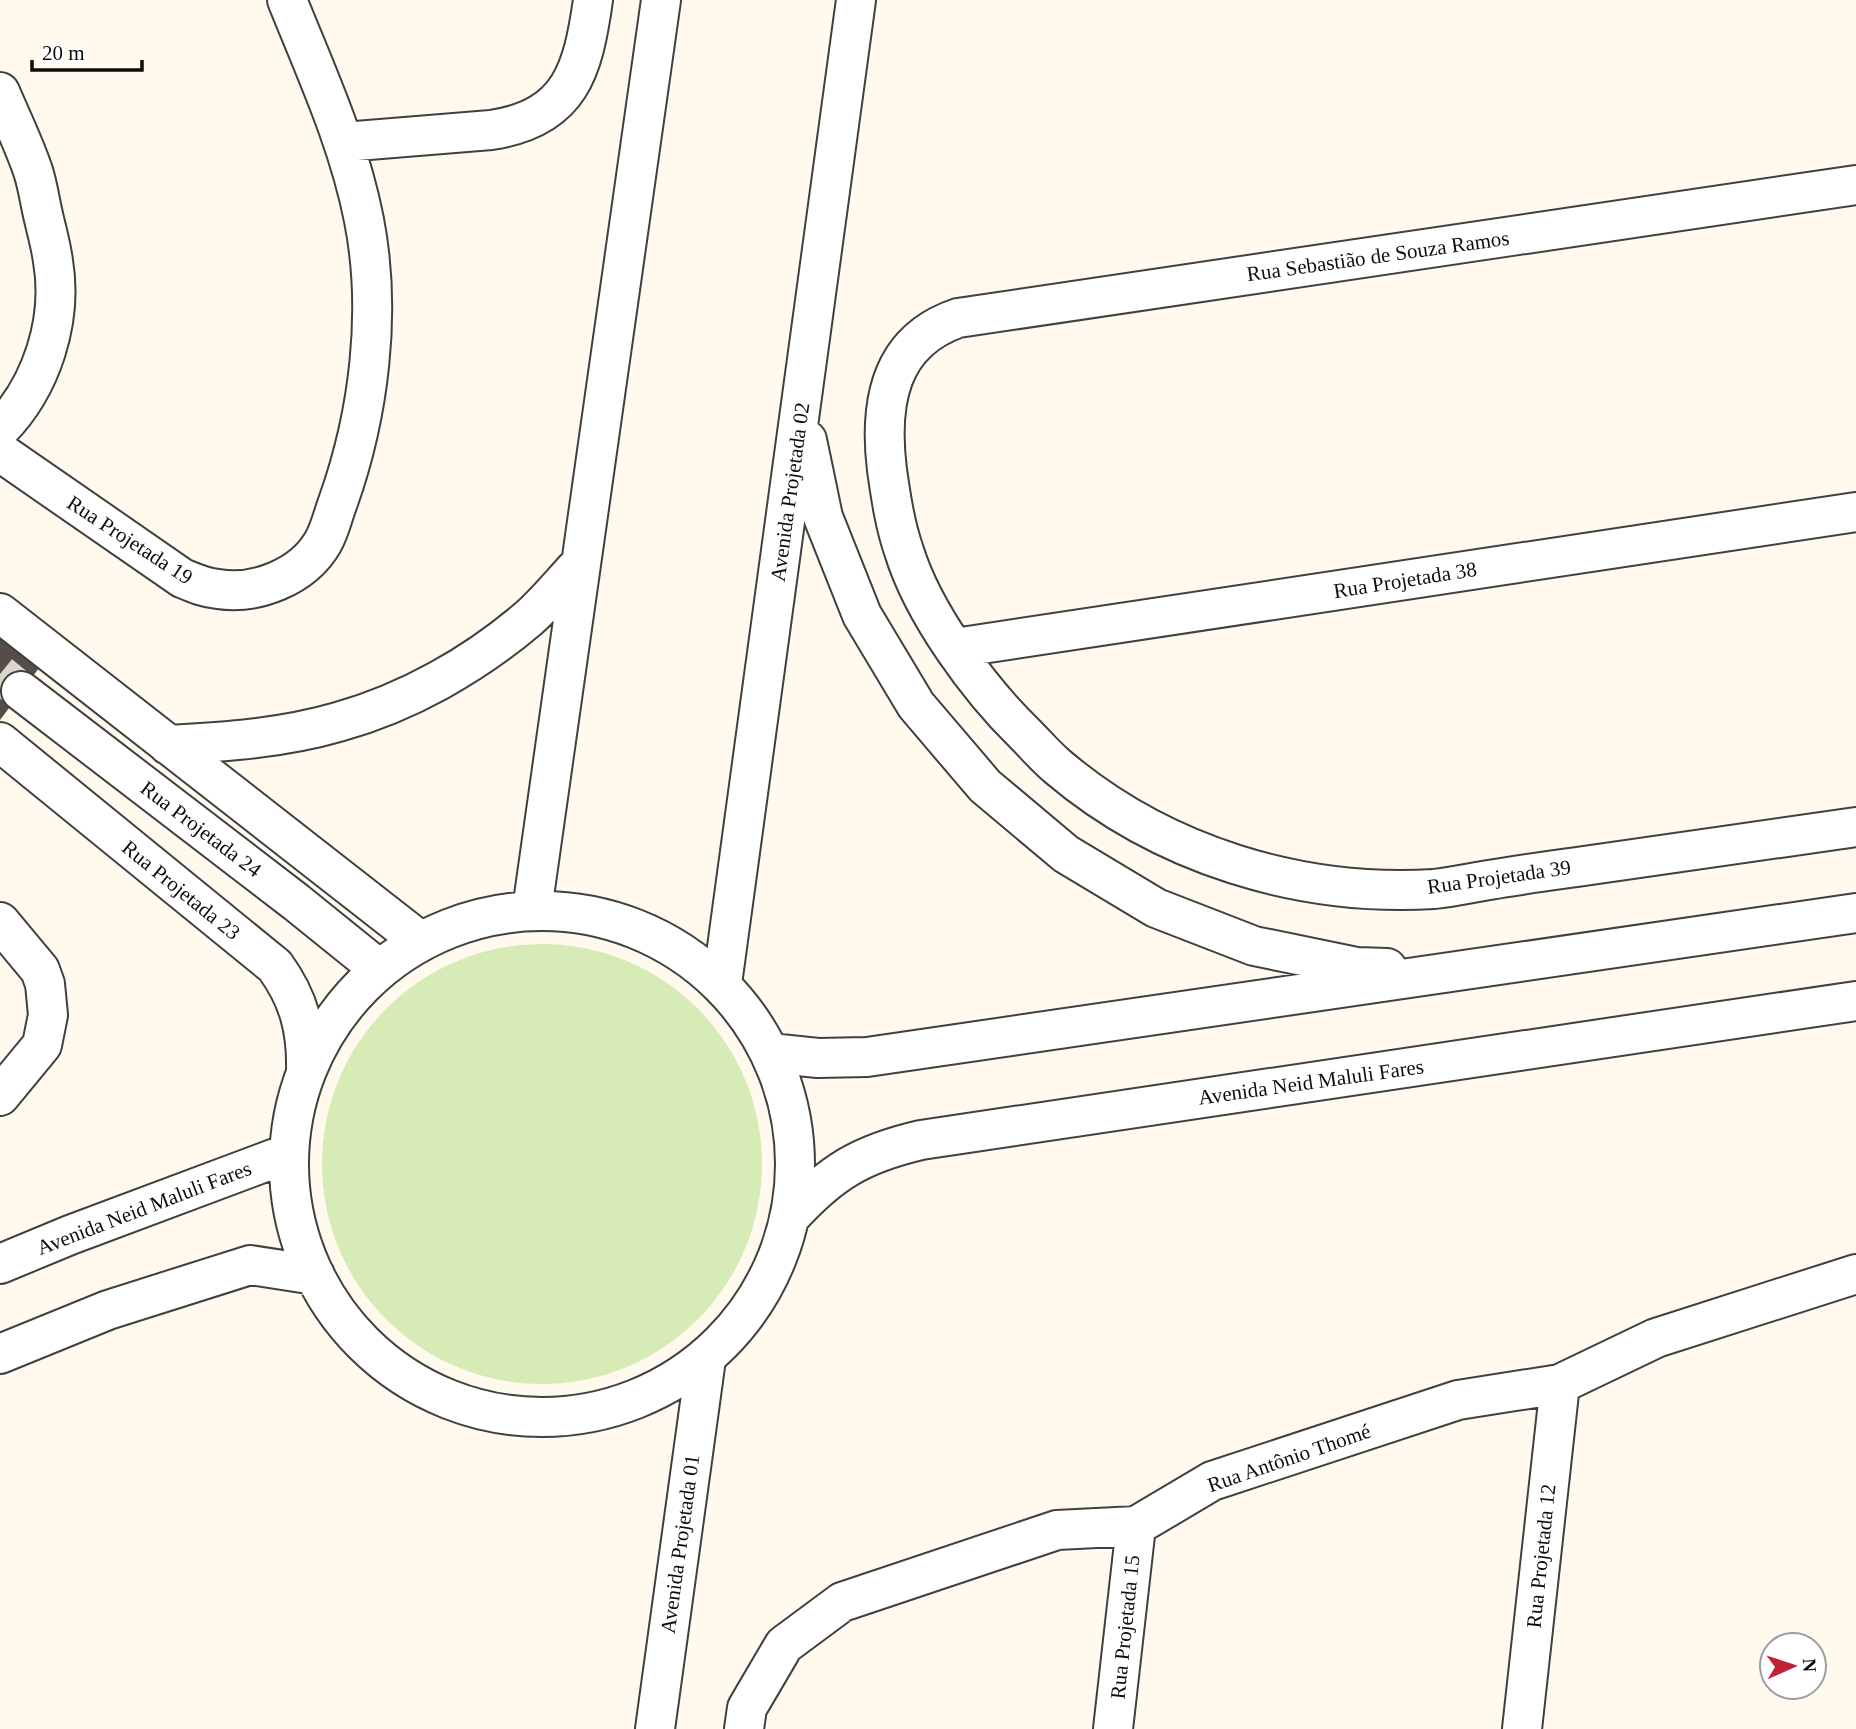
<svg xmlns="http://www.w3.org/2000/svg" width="1856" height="1729" font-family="Georgia,serif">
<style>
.green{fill:#d6ebb6}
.building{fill:#564d49}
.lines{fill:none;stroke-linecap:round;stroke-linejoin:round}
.minor-tunnel{stroke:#dbd6cb;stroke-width:38;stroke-dasharray:38 19;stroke-linecap:butt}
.minor-casing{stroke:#404040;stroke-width:42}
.minor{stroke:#fff;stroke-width:38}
.labels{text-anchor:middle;stroke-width:7;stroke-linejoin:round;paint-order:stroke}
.street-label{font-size:21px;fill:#0d0d0d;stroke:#fff}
</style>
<rect width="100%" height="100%" fill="#fffaed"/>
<!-- green -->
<path class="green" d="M322 1164a220 220 0 1 1 440 0a220 220 0 1 1-440 0Z"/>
<!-- building -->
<path class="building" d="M0,626L48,656L0,720Z"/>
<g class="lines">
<!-- minor-tunnel -->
<path class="minor-tunnel" d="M0,674L21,691"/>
<defs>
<path id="minor" d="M0,92C11,118 24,144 33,171C38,186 40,203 44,219C47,232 51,246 53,261C63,320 42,386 0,429
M344,142L491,130C571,118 583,70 593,0
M1856,185L958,318C888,342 879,405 887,470C891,498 895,525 904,551C923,613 978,688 1024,733C1035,744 1046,757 1058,767C1162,855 1299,897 1434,889C1452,887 1471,883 1489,880C1518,875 1548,871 1577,867C1670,853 1763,840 1856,827
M807,440L823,517L862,615L916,705L985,786L1066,854L1156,908L1254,946L1357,967L1387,968
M0,452L182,578C194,583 205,588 218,589C256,595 303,577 323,542C330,530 333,515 338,502C369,415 382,312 364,220C349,143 316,72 287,0
M0,613L420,941
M955,648L1856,512
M21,691L296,902L379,969
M0,742L275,966C299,999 307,1030 306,1071
M168,745C225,742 283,738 338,722C407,703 474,665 529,618C547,602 563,582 580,564
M532,910L661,0
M289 1164a253 253 0 1 1 506 0a253 253 0 1 1-506 0Z
M0,922L40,970L45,984L48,1015L42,1045L0,1096
M722,984L856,0
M770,1053L818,1058L867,1057L1856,913
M790,1217C831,1172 861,1154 921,1140L1856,1001
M0,1264L70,1235L289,1153
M0,1354L108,1310L250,1265L315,1275
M655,1729L706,1359
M744,1729L747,1708L784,1645L842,1602L1057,1530L1136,1526L1212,1481L1458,1400L1560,1384L1656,1338L1856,1274
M1113,1729L1136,1526
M1522,1729L1560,1384"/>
</defs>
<!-- minor casing -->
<use href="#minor" class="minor-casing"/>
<!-- minor -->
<use href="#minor" class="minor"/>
</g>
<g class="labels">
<!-- street labels -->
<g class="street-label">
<text transform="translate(1378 256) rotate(-8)" y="7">Rua Sebastião de Souza Ramos</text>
<text transform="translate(790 492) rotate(-82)" y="7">Avenida Projetada 02</text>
<text transform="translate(130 540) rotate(33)" y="7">Rua Projetada 19</text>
<text transform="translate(1405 580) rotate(-9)" y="7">Rua Projetada 38</text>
<text transform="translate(201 829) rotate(37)" y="7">Rua Projetada 24</text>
<text transform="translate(1499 877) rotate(-8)" y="7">Rua Projetada 39</text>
<text transform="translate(181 890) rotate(39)" y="7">Rua Projetada 23</text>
<text transform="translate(1311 1082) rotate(-8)" y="7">Avenida Neid Maluli Fares</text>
<text transform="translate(144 1208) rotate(-21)" y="7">Avenida Neid Maluli Fares</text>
<text transform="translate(1289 1458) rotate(-19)" y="7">Rua Antônio Thomé</text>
<text transform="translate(680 1544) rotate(-82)" y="7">Avenida Projetada 01</text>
<text transform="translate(1541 1556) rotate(-84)" y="7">Rua Projetada 12</text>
<text transform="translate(1125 1627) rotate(-84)" y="7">Rua Projetada 15</text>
</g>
</g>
<!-- north arrow -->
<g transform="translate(1793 1666) rotate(87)"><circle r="33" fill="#ffffff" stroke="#9e9e9e" stroke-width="2"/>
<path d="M0-5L12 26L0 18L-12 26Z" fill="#c22138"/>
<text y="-10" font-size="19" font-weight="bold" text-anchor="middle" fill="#0d0d0d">N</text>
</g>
<!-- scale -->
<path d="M32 60v10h110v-10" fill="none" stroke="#0d0d0d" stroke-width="3.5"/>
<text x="42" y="60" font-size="21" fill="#0d0d0d" stroke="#ffffff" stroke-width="5" paint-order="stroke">20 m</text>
</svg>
